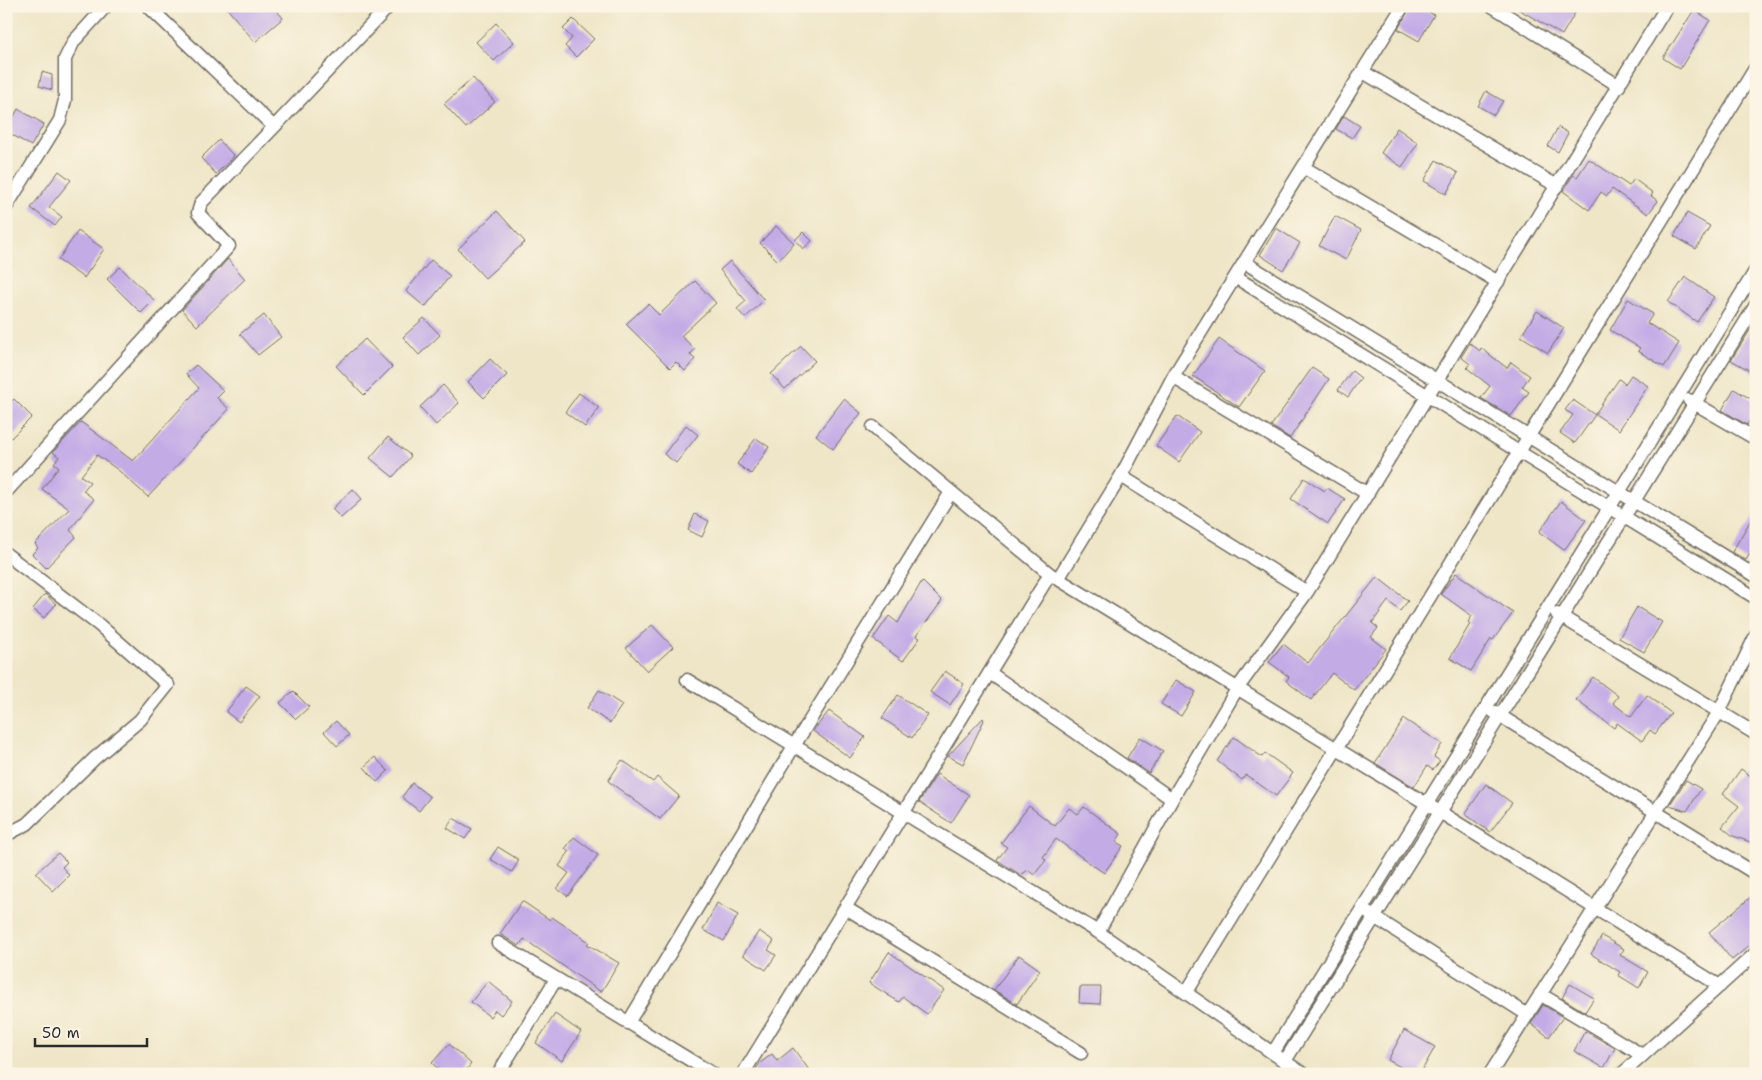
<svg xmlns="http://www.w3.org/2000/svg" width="1762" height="1080" font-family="'Shantell Sans',sans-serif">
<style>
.building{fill:#c3abe6}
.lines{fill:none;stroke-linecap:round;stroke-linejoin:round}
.minor-casing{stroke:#706c62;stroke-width:15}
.minor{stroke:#fff;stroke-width:12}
</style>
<rect width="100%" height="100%" fill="#fcf5e5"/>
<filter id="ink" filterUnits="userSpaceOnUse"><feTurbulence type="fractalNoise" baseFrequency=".02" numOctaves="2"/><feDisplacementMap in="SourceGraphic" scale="10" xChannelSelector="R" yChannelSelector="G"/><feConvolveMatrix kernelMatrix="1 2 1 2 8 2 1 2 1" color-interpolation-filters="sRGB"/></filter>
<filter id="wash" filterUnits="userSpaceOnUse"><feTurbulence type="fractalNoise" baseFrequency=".0096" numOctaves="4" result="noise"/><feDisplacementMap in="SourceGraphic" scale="20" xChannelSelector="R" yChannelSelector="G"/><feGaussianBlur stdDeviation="1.12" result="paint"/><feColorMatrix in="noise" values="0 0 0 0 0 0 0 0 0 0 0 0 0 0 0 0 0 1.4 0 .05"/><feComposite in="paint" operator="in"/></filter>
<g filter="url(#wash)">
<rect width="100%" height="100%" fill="#efe6c8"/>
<g id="blocks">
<!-- building -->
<path class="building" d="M225,6H273L283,18L255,42Z
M1419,6L1434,15L1419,41L1398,29L1411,6Z
M1513,6H1579L1562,35Z
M1694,10L1710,20L1680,69L1663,58Z
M573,19L594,39L576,57L565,46L572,38L563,29Z
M496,23L514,42L494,61L476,42Z
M42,72L52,75V90L39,86Z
M473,78L495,102L466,128L444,104Z
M1486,91L1503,101L1494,115L1478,106Z
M18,109L44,124L31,146L6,131Z
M1344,116L1360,126L1352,138L1336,129Z
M1558,127L1568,133L1558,152L1548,146Z
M1397,128L1418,143L1402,167L1381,153Z
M219,140L234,156L216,174L201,158Z
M1589,159L1629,186L1634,179L1653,193L1651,196L1658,201L1648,214L1612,189L1607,196L1601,192L1589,210L1563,191L1573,175L1577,177Z
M1436,160L1458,173L1446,194L1424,181Z
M59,171L71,180L49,207L62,217L55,226L31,208Z
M497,211L525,242L485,278L458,249Z
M1687,213L1710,226L1696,249L1674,236Z
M1335,216L1361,230L1346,260L1319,246Z
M776,226L794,243L778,261L760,243Z
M1276,228L1300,243L1283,270L1260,255Z
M78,231L104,249L84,278L58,260Z
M803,232L812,241L803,249L795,240Z
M228,259L245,279L197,326L182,310Z
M431,260L450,276L425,307L406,291Z
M730,261L764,300L745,318L737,309L746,301L720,270Z
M120,267L154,300L141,313L107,279Z
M1685,277L1714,297L1697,322L1668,302Z
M695,281L716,303L681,336L695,349L690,355L695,359L685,371L676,362L670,368L626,324L648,304L659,315Z
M1628,299L1653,314L1647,323L1679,343L1664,367L1638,351L1640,348L1610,330Z
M1537,311L1564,328L1548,353L1521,336Z
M264,315L281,337L258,355L240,334Z
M424,318L440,335L419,355L403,337Z
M1756,321V374L1731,360Z
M365,339L392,367L364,395L336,366Z
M1219,339L1265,371L1239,407L1193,376Z
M1470,343L1480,351L1481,348L1507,368L1511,362L1530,376L1522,387L1529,392L1511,416L1481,398L1490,386L1467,368L1470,364L1461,357Z
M801,346L815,361L785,389L771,374Z
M490,359L507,375L484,398L468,382Z
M196,365L224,391L217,398L229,409L148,497L118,470L97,455L81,476L90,482L83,491L94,499L70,530L76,537L46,568L32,554L38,548L35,544L69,509L42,489L59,467L54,463L59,457L53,452L81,422L133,461L199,388L186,374Z
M1312,368L1329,379L1290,438L1271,426Z
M1352,371L1361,378L1348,397L1338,390Z
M1631,375L1648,386L1619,430L1595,414L1619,379L1625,384Z
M443,385L459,403L436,425L420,407Z
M1734,389L1756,402V410L1747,425L1722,410Z
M579,393L599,408L585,427L565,412Z
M14,399L32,417L6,443V407Z
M844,399L861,413L833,449L816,435Z
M1573,400L1595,415L1575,443L1560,433L1573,415L1565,410Z
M1177,416L1200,432L1179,462L1156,446Z
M686,425L698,435L676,463L664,454Z
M388,437L411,456L393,477L370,458Z
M756,438L769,447L751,474L737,464Z
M1304,478L1325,491L1327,488L1345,499L1328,524L1291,499Z
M353,489L362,499L341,518L332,509Z
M1561,501L1586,520L1564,550L1539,532Z
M1756,511V544L1746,560L1732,552Z
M695,514L709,521L702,537L688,530Z
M1456,573L1513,613L1493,640L1491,639L1471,671L1450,658L1470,624L1468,622L1472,616L1441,594Z
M1377,577L1408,601L1400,611L1388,601L1372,623L1378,628L1371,637L1386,649L1354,690L1332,673L1311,700L1286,681L1289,677L1269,662L1283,644L1308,663Z
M922,581L942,601L916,636L920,638L903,661L873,639L889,616L898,623Z
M45,594L56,604L44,618L33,609Z
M1637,607L1662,622L1644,652L1619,638Z
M652,625L673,647L647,671L626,648Z
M945,671L964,684L950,705L930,692Z
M1593,677L1618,696L1613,703L1631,717L1647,695L1671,713L1655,734L1650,730L1642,741L1617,723L1614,728L1576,700Z
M1176,680L1196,692L1181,716L1161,704Z
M246,686L260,696L239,722L226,712Z
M599,690L622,705L610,723L587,708Z
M293,691L309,707L296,719L280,703Z
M898,695L928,715L912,738L882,718Z
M829,711L865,737L850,758L813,731Z
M983,718L984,720L963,764L948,756Z
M1404,719L1442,744L1434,757L1440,761L1433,770L1427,766L1414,787L1375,763Z
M336,721L349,735L337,746L324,732Z
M1140,737L1163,751L1149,773L1127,758Z
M1234,737L1262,757L1265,753L1293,773L1276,796L1246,775L1242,780L1217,761Z
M375,757L388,771L377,782L364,767Z
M622,760L653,782L657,777L679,796L660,819L608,781Z
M1741,769L1756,780V844L1733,836L1722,827L1739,806L1723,794Z
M937,774L969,795L951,823L919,802Z
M1686,780L1701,789L1687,811L1669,806Z
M412,783L430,797L419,811L402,797Z
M1486,784L1512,803L1490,832L1465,814Z
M1029,806L1055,826L1069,808L1078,814L1084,807L1121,834L1116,842L1123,846L1104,873L1056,839L1043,857L1046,860L1034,875L1028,870L1021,875L997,860L1007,847L1001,843Z
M453,818L472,829L465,839L447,828Z
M574,837L598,855L568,896L557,889L569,873L559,866L569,852L565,849Z
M498,847L519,860L512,872L490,859Z
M58,853L67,862L62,867L69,875L53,891L36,873Z
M1751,897L1756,903V940L1732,960L1709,932Z
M522,901L550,920L552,917L589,942L587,944L619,963L601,992L524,939L519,946L500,934Z
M717,903L738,915L724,941L703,930Z
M759,931L774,941L768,950L776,955L766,970L743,955Z
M1602,936L1624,949L1620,955L1648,972L1639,988L1618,975L1620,972L1591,954Z
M889,952L944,990L927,1014L903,997L899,1002L869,983Z
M1019,955L1040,970L1017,1004L994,990Z
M488,981L512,1001L501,1015L495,1010L490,1017L471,1002Z
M1570,984L1594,998L1585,1012L1562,998Z
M1080,987H1101L1100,1004L1079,1003Z
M1543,1005L1563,1017L1549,1037L1531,1024Z
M555,1014L581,1032L562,1061L536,1043Z
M1404,1030L1435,1047L1420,1074H1413L1388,1060Z
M1585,1031L1615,1048L1604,1068L1574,1051Z
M449,1044L471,1064L463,1074H443L432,1063Z
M793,1048L812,1074H753L760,1063L772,1054L777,1061Z"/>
</g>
</g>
<g filter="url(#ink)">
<use href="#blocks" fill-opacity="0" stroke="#706c62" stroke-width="1"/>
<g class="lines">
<defs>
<path id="minor" d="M148,6L274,127L389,6
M1492,6L1619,86
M1363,72L1557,186
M1303,167L1498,282
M6,207L60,120L65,100V59L74,41L106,6
M1244,262L1756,576
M1235,277L1756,598
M1173,377L1368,494
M1689,400L1756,439
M873,427L1050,574L1427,804L1720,986
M1121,476L1307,592
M6,492L229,246L198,213L201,203L274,127
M6,554L99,625L168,685L140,720L95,758L27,824L6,835
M1058,579L1121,476L1173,377L1403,6
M1557,614L1756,734
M990,673L1172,799
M687,680L1098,932L1303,1074
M1494,712L1756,874
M846,908L1081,1053
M1368,913L1528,1015
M1098,932L1172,799L1237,689L1307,592L1667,6
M498,943L713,1074
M1186,993L1756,67
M1540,994L1642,1055
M628,1023L794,746L951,492
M1273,1053L1756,270
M1285,1061L1756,305
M498,1074L556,979
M743,1074L1050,574
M1490,1074L1719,712L1756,635
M1622,1074L1756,953"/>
</defs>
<!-- minor casing -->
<use href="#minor" class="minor-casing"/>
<!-- minor -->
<use href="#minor" class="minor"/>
</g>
</g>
<!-- margin -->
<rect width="1762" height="1080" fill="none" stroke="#fcf5e5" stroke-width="25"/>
<!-- scale -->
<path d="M35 1038v8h112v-8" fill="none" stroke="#2b2b2b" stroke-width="2.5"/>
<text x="42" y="1038" font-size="15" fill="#2b2b2b" stroke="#fcf5e5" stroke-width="4" paint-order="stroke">50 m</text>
</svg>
